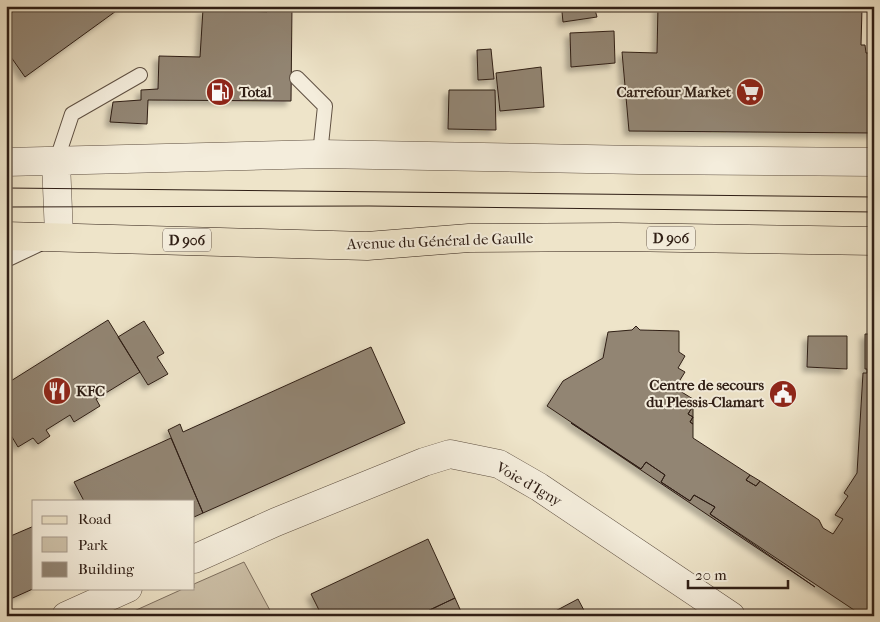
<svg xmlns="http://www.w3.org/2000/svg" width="880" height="622" font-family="'IM FELL French Canon',serif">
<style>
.green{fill:#cec2aa;stroke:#7e7060}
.building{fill:#928573;stroke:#2f1e15;filter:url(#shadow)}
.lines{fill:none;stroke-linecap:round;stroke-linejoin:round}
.lane-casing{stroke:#5f5042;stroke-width:16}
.street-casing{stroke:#5f5042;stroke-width:29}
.primary-casing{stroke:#2f1e15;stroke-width:29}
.lane{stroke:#f4eddc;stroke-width:14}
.street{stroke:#f4eddc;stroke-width:28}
.primary{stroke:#eee4c9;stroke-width:28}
.tram{stroke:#2f1e15;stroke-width:1}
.labels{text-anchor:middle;stroke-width:4;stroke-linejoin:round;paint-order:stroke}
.shield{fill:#f4eddc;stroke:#6a5c51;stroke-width:1}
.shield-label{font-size:14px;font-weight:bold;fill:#2f1e15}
.poi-label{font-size:15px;font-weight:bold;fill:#2f1e15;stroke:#f4eddc;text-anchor:start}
.street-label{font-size:15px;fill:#2f1e15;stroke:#f4eddc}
</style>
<defs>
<filter id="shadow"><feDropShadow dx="-4.5" dy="4.5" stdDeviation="2.5" flood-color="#0004"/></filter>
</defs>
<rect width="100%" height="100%" fill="#eee4c9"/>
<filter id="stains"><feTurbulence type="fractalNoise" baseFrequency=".004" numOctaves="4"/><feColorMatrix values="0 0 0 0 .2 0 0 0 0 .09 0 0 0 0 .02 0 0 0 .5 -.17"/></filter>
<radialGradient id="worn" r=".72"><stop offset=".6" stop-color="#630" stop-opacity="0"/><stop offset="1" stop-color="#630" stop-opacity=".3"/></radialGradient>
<!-- green -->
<path class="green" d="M244,562L273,616H123L185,588H194V584Z"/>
<!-- building -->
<path class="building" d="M6,6H123L25,77L6,50Z
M269,6H292L291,101L148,100L147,124L110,122L113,102L141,100V90L158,89L159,56L200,57L203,9L267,12Z
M576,6H594L597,17L563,22L562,12Z
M658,6L862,8L861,45H865L866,53H874V133L629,131L622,52L657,53Z
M614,31L615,63L571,67L570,33Z
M491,49L494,79L478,80L477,50Z
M541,67L544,107L500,111L496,73Z
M449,90H495L496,130L448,129Z
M108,320L140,372L96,399L100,406L74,422L70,415L46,430L50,436L38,444L33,438L18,447L6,427V384Z
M144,321L164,353L157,357L168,374L148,385L118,337Z
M636,326L640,330L679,331V352L685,356L678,368L685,372L675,388L693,399V406L688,414L693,417L690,422L693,424V438L750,475L746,480L756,486L760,481L819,520L823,528L833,534L843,519L835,515L848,496L844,493L857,473L863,373H867V369H865V334H874V616H863L710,514L715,507L694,495L690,501L661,482L665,475L646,462L641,469L547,406L563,381L603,358L608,332L632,330Z
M808,336H847V369L807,367Z
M371,347L405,423L203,513L168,430L180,424L183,432Z
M693,406V424L690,422L693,417L688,414Z
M571,423L641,469L646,462L665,475L661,482L690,501L694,495L715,507L710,514L815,587Z
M171,438L203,513L194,517V501H84L74,482Z
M750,475L760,481L756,486L746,480Z
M34,526L35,588L6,601V538Z
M428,539L455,598L417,616H322L311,594Z
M455,598L463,616H417Z
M578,599L587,616H546Z"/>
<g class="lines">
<defs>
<path id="lane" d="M297,78L325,106L320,154
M56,162L72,114L140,75
M6,260L44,242"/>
<path id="street" d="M6,162L320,154L639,160L874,162
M56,162L59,235
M194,559L276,522L424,462L450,454L499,464L539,487L731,616
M66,616L128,588"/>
<path id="primary" d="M6,236L367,246L469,238L617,237L874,241"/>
</defs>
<!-- lane casing -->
<use href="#lane" class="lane-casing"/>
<!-- street casing -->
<use href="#street" class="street-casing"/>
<!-- primary casing -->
<use href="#primary" class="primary-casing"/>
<!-- lane -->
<use href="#lane" class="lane"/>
<!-- street -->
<use href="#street" class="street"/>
<!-- primary -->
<use href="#primary" class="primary"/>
<!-- tram -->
<path class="tram" d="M6,188L874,197
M6,207L369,206L874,212"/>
</g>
<!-- icons -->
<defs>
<symbol id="fuel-disc" viewBox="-11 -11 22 22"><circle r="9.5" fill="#8f2418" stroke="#f4eddc"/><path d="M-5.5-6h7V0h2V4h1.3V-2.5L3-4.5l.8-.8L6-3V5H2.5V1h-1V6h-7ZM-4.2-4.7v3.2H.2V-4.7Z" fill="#fff"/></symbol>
<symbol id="supermarket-disc" viewBox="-11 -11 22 22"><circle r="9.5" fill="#8f2418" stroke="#f4eddc"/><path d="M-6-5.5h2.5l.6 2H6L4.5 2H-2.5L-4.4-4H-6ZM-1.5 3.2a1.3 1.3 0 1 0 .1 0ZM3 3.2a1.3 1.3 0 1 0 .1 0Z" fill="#fff"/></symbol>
<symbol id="restaurant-disc" viewBox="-11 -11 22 22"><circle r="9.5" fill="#8f2418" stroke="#f4eddc"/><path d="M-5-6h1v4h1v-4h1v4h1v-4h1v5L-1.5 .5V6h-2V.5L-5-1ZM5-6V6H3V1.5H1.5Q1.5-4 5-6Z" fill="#fff"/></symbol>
<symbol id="civic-disc" viewBox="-11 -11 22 22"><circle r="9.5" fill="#8f2418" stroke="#f4eddc"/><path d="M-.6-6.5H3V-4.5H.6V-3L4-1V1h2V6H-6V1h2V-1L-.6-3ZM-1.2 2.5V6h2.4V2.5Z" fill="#fff"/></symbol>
</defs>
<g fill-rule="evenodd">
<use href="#fuel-disc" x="204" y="76" width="32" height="32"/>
<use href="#supermarket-disc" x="734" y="76" width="32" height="32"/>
<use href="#restaurant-disc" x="41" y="375" width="32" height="32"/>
<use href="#civic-disc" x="767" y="378" width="32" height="32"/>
</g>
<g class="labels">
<!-- shield labels -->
<g class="shield">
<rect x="647" y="226.5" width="48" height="23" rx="4"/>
<rect x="163" y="228.5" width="48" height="23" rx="4"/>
</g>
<g class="shield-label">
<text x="671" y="243">D 906</text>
<text x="187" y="245">D 906</text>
</g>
<!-- poi labels -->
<g class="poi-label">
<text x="239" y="97">Total</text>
<text x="731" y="97" text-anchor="end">Carrefour Market</text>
<text x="764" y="390" text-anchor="end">Centre de secours<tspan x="764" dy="17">du Plessis-Clamart</tspan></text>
<text x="76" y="396">KFC</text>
</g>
<!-- street labels -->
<g class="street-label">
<text transform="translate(440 241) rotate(-2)" y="5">Avenue du Général de Gaulle</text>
<text transform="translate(529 484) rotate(30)" y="5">Voie d'Igny</text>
</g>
</g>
<!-- margin -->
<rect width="880" height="622" fill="none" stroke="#eee4c9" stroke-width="25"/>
<rect x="8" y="8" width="865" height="607" fill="none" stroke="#2f1e15" stroke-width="2.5"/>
<rect x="12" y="12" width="855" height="597" fill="none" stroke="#2f1e15"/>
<!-- legend -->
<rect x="32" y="500" width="162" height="90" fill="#f4eddc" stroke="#a59a8c"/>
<rect x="42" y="516" width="25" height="8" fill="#eee4c9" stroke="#a59a8c"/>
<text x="78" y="524" font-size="15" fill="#2f1e15">Road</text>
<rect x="42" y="537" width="25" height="15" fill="#cec2aa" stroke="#a59a8c"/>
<text x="78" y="550" font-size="15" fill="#2f1e15">Park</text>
<rect x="42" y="562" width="25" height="15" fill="#928573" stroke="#a59a8c"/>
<text x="78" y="574" font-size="15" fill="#2f1e15">Building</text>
<!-- scale -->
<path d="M688 580v8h100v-8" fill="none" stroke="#2f1e15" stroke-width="2.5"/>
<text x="695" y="580" font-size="15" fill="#2f1e15" stroke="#f4eddc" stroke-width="4" paint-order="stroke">20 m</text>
<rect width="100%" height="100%" filter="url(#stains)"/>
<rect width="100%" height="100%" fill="url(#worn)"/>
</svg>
